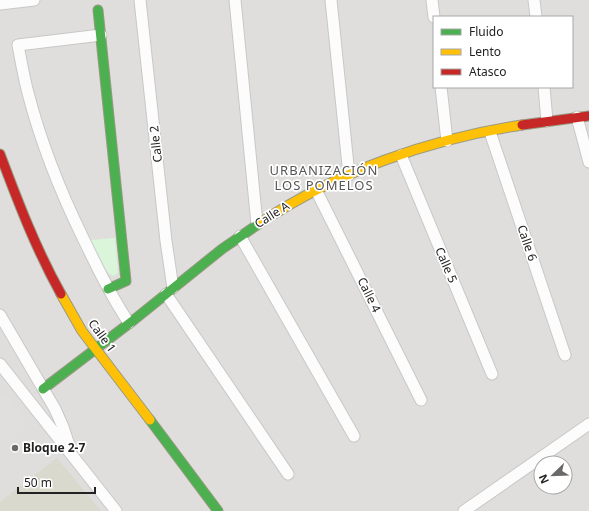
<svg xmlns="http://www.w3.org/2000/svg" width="589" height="511" font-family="'Noto Sans',sans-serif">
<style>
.residential{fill:#dfdedc;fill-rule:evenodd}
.construction{fill:#d9d9cd}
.park{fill:#daf5da}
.parking{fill:#e0dfde}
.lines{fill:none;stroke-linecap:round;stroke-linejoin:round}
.street-casing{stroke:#c9c8c7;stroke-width:13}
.fast-casing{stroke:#999a82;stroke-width:11}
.slow-casing{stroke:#999a82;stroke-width:11}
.jam-casing{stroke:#999a82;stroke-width:11}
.street{stroke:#fdfcfc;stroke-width:11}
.fast{stroke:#4caf50;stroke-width:9}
.slow{stroke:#ffc107;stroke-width:9}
.jam{stroke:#c62828;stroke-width:9}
.poi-dot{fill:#6a6968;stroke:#fff;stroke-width:1.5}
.labels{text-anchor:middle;stroke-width:3.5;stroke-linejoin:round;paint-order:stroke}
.street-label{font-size:12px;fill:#222;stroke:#fff}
.poi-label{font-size:12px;font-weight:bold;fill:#222;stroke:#fff;text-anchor:start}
.neighbourhood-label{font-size:13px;letter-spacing:1px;fill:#555;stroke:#fff}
</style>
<rect width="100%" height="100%" fill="#f0eeeb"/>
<!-- residential -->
<path class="residential" d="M0,0H589V511H0ZM434,17H572V87H434ZM541,463H565V487H541Z"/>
<!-- construction -->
<path class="construction" d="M57,458L101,511H0V502Z"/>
<!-- park -->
<path class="park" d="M115,238L118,273L114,276C103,274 95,250 91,240Z"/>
<!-- parking -->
<path class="parking" d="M5,392L27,421L0,442V396Z"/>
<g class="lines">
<defs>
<path id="street" d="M140,0L166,241L173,288
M235,0L257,224
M331,0L349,175
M432,0L434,17
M534,0L536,17
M0,4L34,0
M101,35L18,45C21,61 24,78 28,93C41,143 60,191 83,238C97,267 111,296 129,323
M441,87L447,141
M544,87L547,121
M577,117L589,162
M490,132L565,355
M401,155L492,374
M316,190L421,400
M240,236L354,436
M166,294L288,474
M0,315L55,409L63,427L70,448
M0,364L116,511
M464,511L589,424"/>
<path id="fast" d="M98,10L126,281L108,289
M43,389L135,319L222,249L260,223
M150,420L218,511"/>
<path id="slow" d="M260,223C338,171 430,139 522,125
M61,294L82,331L150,420"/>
<path id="jam" d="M522,125L589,116
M0,154C18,202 36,249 61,294"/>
</defs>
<!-- street casing -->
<use href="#street" class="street-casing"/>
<!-- fast casing -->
<use href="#fast" class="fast-casing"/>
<!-- slow casing -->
<use href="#slow" class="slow-casing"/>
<!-- jam casing -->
<use href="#jam" class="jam-casing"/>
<!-- street -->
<use href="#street" class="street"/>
<!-- fast -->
<use href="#fast" class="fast"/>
<!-- slow -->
<use href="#slow" class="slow"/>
<!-- jam -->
<use href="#jam" class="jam"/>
</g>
<!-- markers -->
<circle class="poi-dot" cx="15" cy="448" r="4"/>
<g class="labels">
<!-- street labels -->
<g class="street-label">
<text transform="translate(156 144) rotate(-96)" y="4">Calle 2</text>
<text transform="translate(272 215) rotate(-32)" y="4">Calle A</text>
<text transform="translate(527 243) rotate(71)" y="4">Calle 6</text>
<text transform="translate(446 265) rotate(67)" y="4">Calle 5</text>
<text transform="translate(369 295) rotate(64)" y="4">Calle 4</text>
<text transform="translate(102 336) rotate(54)" y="4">Calle 1</text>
</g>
<!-- poi labels -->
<g class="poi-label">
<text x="23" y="452">Bloque 2-7</text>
</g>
<!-- neighbourhood labels -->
<g class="neighbourhood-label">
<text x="324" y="175">URBANIZACIÓN<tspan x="324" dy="15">LOS POMELOS</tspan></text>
</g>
</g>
<!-- legend -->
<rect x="433" y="16" width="140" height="72" fill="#ffffff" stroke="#a7a7a7"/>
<rect x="441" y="29" width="20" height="6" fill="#4caf50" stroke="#a7a7a7"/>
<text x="469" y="36" font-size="12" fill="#222222">Fluido</text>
<rect x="441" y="49" width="20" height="6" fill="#ffc107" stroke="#a7a7a7"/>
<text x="469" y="56" font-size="12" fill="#222222">Lento</text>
<rect x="441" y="69" width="20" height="6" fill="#c62828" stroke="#a7a7a7"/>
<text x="469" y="76" font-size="12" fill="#222222">Atasco</text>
<!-- north arrow -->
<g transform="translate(553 475) rotate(247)"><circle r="19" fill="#ffffff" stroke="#a7a7a7"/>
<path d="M0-3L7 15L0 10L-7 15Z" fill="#6a6968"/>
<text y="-6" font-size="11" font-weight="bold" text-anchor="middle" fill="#222222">N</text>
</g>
<!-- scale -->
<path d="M18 487v6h77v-6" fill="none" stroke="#222222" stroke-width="2"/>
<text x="24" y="487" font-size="12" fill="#222222" stroke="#ffffff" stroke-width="3" paint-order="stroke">50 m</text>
</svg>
